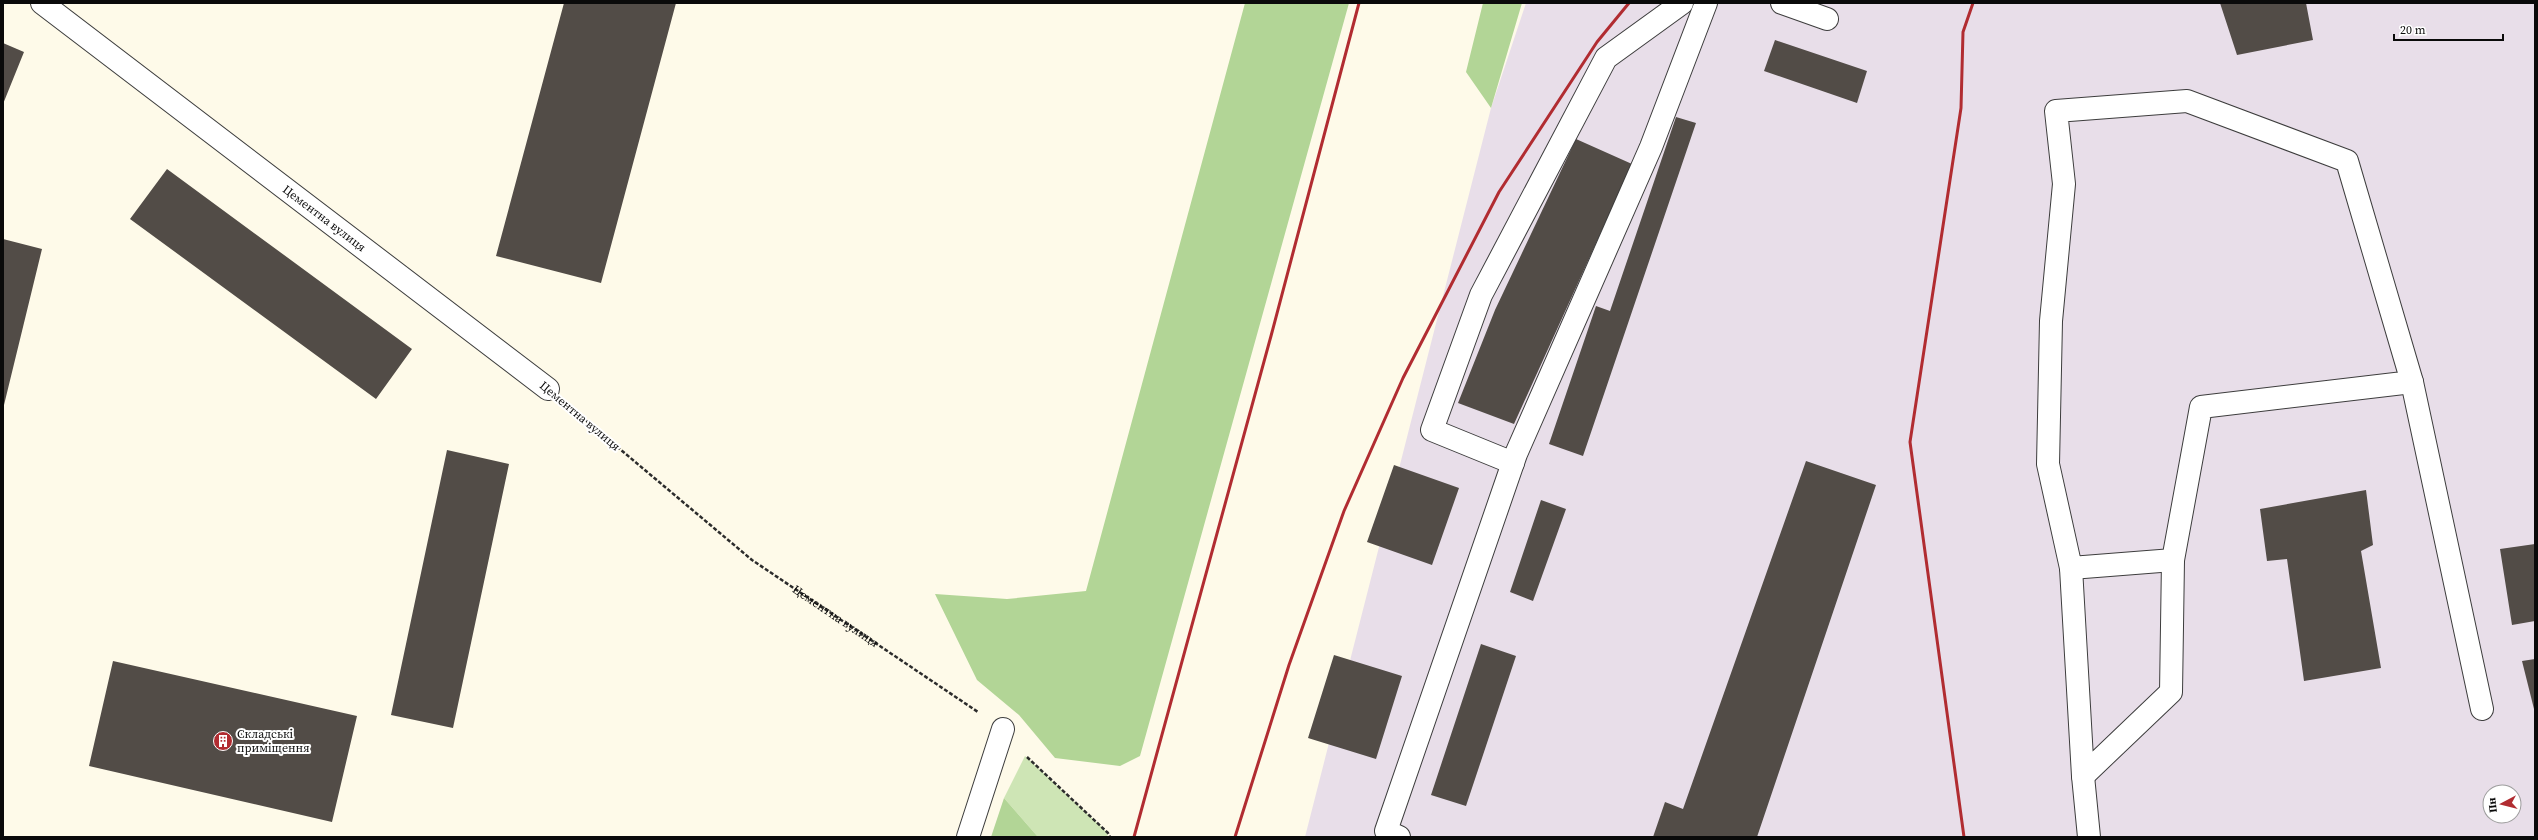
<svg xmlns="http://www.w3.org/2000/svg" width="2538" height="840" font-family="'Source Serif 4',serif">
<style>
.industrial{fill:#e8dee9;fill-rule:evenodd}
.green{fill:#cee5b5}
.forest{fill:#b2d596}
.building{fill:#524c47}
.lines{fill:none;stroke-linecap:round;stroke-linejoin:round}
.minor-casing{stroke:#3d3d3d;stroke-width:24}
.path{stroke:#2c2c2c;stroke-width:2.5;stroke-dasharray:4 2;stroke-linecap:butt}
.minor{stroke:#fff;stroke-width:22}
.rail{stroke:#b12c31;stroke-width:3}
.labels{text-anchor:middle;stroke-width:4;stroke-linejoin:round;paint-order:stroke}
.street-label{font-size:12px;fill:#0a0a0a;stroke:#fff}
.poi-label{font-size:12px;fill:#0a0a0a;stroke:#fff;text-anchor:start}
</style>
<rect width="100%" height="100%" fill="#fefae9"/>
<!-- industrial -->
<path class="industrial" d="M1526,3H2535V837H1305L1491,108ZM2490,792H2514V816H2490Z"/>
<!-- green -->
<path class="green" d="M1025,756L1108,833L1107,837H1038L1004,798Z"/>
<!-- forest -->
<path class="forest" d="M1245,3H1349L1140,756L1120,766L1055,758L1019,715L977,680L935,594L1007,599L1086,591Z
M1483,3H1522L1491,108L1466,72Z
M1004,798L1038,837H991Z"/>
<!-- building -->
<path class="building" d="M564,3H676L601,283L496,256Z
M2220,3H2306L2313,40L2237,55Z
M1775,40L1867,71L1857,103L1764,71Z
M3,43L24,52L3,104Z
M1676,117L1696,123L1583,456L1549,444L1596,306L1610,311Z
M1576,139L1632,164L1514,424L1458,403L1495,310Z
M167,169L412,349L376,399L130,219Z
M3,239L42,249L4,405H3Z
M447,450L509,464L453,728L391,715Z
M1806,461L1876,485L1757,837H1653L1665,802L1683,809Z
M1394,465L1459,488L1432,565L1367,542Z
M2366,490L2373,545L2361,551L2381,668L2304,681L2287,559L2267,561L2260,509Z
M1541,500L1566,509L1533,601L1510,592Z
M2535,544V621L2512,625L2500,549Z
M1481,644L1516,656L1466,806L1431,795Z
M1334,655L1402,676L1376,759L1308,738Z
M2535,659V709H2534L2522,661Z
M113,661L357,716L332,822L89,766Z"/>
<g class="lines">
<defs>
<g id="minor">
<path id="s2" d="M42,3L548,389"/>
<path d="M1782,3L1827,19"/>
<path d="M2187,101L2347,161L2412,382L2201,407L2173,560L2071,568L2048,464L2051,321L2064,184L2056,111Z"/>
<path d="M2412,382L2482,709"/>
<path d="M1513,463L1432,430L1481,295L1606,58L1682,3"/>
<path d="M2071,568L2083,776L2171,692L2173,560"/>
<path d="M2083,776L2089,837"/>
<path d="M968,837L1003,729"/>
<path d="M1399,837L1386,831L1516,454L1651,147L1706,3"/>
</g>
</defs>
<!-- minor casing -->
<use href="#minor" class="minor-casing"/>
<!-- path -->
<g class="path">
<path id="s1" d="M571,408L752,560L978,712"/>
<path d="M1027,757L1108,833L1110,837"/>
</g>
<!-- minor -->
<use href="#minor" class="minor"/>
<!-- rail -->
<path class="rail" d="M1134,837L1271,336L1359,3
M1235,837L1289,665L1344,511L1403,378L1499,192L1597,42L1629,3
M1964,837L1910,442L1961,108L1963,32L1973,3"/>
</g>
<!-- icons -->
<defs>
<symbol id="building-disc" viewBox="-11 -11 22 22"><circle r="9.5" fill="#b12c31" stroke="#fff"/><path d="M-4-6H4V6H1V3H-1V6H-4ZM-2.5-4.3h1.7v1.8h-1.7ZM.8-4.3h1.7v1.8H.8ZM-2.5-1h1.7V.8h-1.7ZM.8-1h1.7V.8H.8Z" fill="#fff"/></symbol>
</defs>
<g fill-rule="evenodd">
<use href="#building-disc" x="212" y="730" width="22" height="22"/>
</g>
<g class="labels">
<!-- street labels -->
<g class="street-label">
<text dy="4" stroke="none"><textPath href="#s2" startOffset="355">Цементна вулиця</textPath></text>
<text transform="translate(580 416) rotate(40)" y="4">Цементна вулиця</text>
<text dy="4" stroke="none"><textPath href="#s1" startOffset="337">Цементна вулиця</textPath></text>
</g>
<!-- poi labels -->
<g class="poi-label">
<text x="237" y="738">Складські<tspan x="237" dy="14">приміщення</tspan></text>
</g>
</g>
<!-- border -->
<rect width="2538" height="840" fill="none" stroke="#0a0a0a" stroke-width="8"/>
<!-- north arrow -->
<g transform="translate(2502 804) rotate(263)"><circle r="19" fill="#ffffff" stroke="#9d9d9d"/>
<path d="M0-3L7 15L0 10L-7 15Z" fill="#b12c31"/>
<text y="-6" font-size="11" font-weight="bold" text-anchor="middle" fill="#0a0a0a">Пн</text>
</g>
<!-- scale -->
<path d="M2394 34v6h109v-6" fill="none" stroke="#0a0a0a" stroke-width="2"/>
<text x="2400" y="34" font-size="12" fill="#0a0a0a" stroke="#ffffff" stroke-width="3" paint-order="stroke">20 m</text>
</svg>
